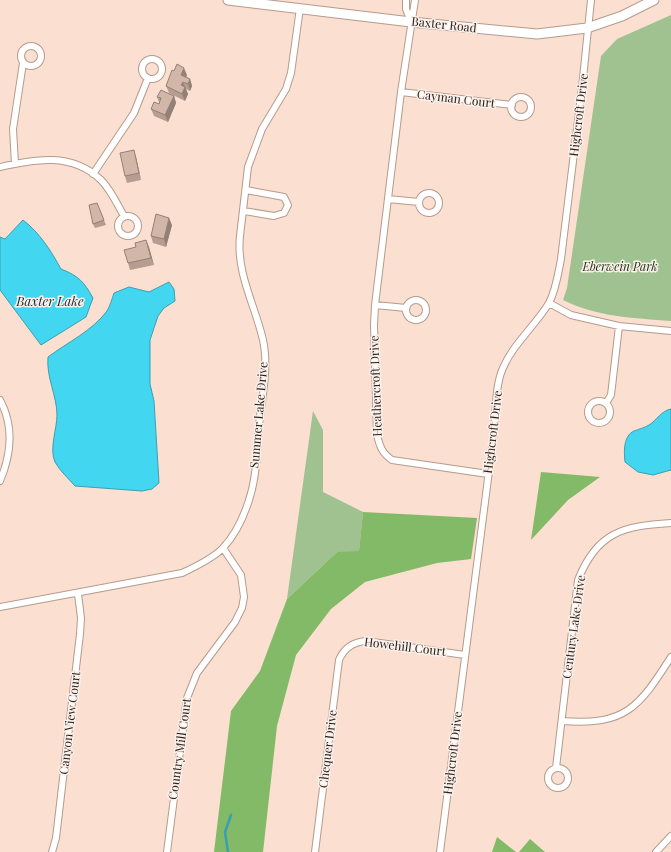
<svg xmlns="http://www.w3.org/2000/svg" width="671" height="852" font-family="'Playfair Display',serif">
<style>
.green{fill:#a0c291}
.forest{fill:#82ba68}
.water{fill:#42d6f0;stroke:#3b9fb0}
.lines{fill:none;stroke-linecap:round;stroke-linejoin:round}
.stream{stroke:#3b9fb0;stroke-width:2.5}
.street-casing{stroke:#b59b8d;stroke-width:8}
.secondary-casing{stroke:#b59b8d;stroke-width:11}
.street{stroke:#fff;stroke-width:6}
.secondary{stroke:#fff;stroke-width:9}
.wall{fill:#b59d91}
.shaded-wall{fill:#938076}
.building{fill:#d2b7a9;stroke:#938076}
.labels{text-anchor:middle;stroke-width:3;stroke-linejoin:round;paint-order:stroke}
.street-label{font-size:12px;fill:#2a201b;stroke:#fbf0ea}
.park-label{font-size:12px;font-style:italic;fill:#1a300f;stroke:#fbf0ea}
.water-label{font-size:13px;font-style:italic;fill:#162e33;stroke:#fbf0ea}
</style>
<rect width="100%" height="100%" fill="#fbdfd0"/>
<!-- green -->
<path class="green" d="M671,15V321C633,318 597,317 563,300L567,288L601,56L617,39Z
M313,411L323,430V492L363,512L359,552H337L287,599Z"/>
<!-- forest -->
<path class="forest" d="M541,472L600,477L568,500L531,540Z
M363,512L477,518L471,559L437,563L365,582L331,609L296,655L277,726L263,852H214L231,711L260,671L287,599L337,552L359,551Z
M497,837L516,852H492Z
M530,839L545,852H519Z"/>
<!-- water -->
<path class="water" d="M23,220C40,233 51,251 61,269C79,276 84,282 93,298L86,317L41,345L0,290V237L5,239Z
M169,282L174,289L175,301L164,308L158,316L150,340V384L154,401L159,483L152,489L142,491L75,486C68,478 60,471 55,462C49,449 57,429 57,415C57,396 46,377 48,357C68,342 92,331 107,311C110,306 112,299 114,293L129,287L149,292Z
M671,409V470L653,475L638,472L625,462C624,452 623,436 634,431C639,429 644,428 649,425C657,420 661,411 671,409Z"/>
<g class="lines">
<!-- stream -->
<path class="stream" d="M228,852L225,832L231,815"/>
<defs>
<path id="street" d="M406,0V9L411,22
M415,0L401,92L375,305L374,325L377,435C380,447 382,453 392,460L488,474
M21 56a10 10 0 1 1 20 0a10 10 0 1 1-20 0Z
M142 69a10 10 0 1 1 20 0a10 10 0 1 1-20 0Z
M401,92L512,105
M511 107a10 10 0 1 1 20 0a10 10 0 1 1-20 0Z
M15,164L13,129L23,63
M0,167C35,159 72,152 101,180C111,190 117,204 124,216
M93,174L134,113L148,78
M419 203a10 10 0 1 1 20 0a10 10 0 1 1-20 0Z
M388,199L419,202
M244,211L274,216L284,213L288,205L284,197L246,190
M118 226a10 10 0 1 1 20 0a10 10 0 1 1-20 0Z
M406 310a10 10 0 1 1 20 0a10 10 0 1 1-20 0Z
M549,303L571,315L619,326L671,331
M375,305L406,308
M0,400C14,426 11,455 0,481
M588 412a11 11 0 1 1 22 0a11 11 0 1 1-22 0Z
M606,403L611,395L619,326
M0,607L182,573C195,567 212,559 223,548C235,535 244,516 249,500C257,476 257,449 259,425C262,397 269,367 263,340C255,305 236,273 240,236L248,167L262,129L286,89L291,73L300,8
M562,721C626,726 639,707 671,657
M548 778a10 10 0 1 1 20 0a10 10 0 1 1-20 0Z
M556,768L578,580C597,532 623,526 671,523
M52,852L56,838L80,634L81,618L78,594
M167,852L187,698L197,673L235,622L242,608L244,597L241,575L223,548
M315,852L339,660C344,648 353,642 366,641L465,655
M440,852L494,432C496,413 495,385 503,368C513,344 535,326 549,303C556,290 558,274 561,259L582,88L591,0
M656,852L671,836"/>
<path id="secondary" d="M228,0L411,22L537,34L587,28L622,16L654,0"/>
</defs>
<!-- street casing -->
<use href="#street" class="street-casing"/>
<!-- secondary casing -->
<use href="#secondary" class="secondary-casing"/>
<!-- street -->
<use href="#street" class="street"/>
<!-- secondary -->
<use href="#secondary" class="secondary"/>
</g>
<!-- wall -->
<path class="wall" d="M187,75L186,77L190,79L192,86L190,91L186,89L188,94L185,101L169,93L166,86Z
M174,96L176,103L168,122L154,116L151,109L159,104V102L157,97Z
M136,157L141,180L127,183L125,176Z
M97,203L106,225L95,228L93,224Z
M172,225L166,247L153,243L151,236Z
M146,240L154,265L130,270L128,263L136,247Z"/>
<!-- shaded-wall -->
<path class="shaded-wall" d="M184,68L187,75L184,82L181,75Z
M190,79L192,86L190,91L188,84Z
M183,82L188,94L185,101L182,94L181,85Z
M174,96L176,103L168,122L165,115Z
M134,150L136,157L141,180L139,173Z
M169,218L172,225L166,247L164,239Z
M146,240L149,247L154,265L151,258Z"/>
<!-- building -->
<path class="building" d="M177,64L184,68L181,75L190,79L188,84L183,82L181,85L185,87L182,94L166,86L172,70L174,71Z
M161,90L174,96L165,115L151,109L154,102L159,104L161,98L157,97Z
M134,150L139,173L125,176L120,153Z
M97,203L104,220L93,224L89,205Z
M156,214L169,218L164,239L151,236Z
M146,240L151,258L128,263L124,250L136,247L135,243Z"/>
<g class="labels">
<!-- street labels -->
<g class="street-label">
<text transform="translate(444 25) rotate(6)" y="4">Baxter Road</text>
<text transform="translate(456 99) rotate(7)" y="4">Cayman Court</text>
<text transform="translate(579 115) rotate(-83)" y="4">Highcroft Drive</text>
<text transform="translate(376 386) rotate(-92)" y="4">Heathercroft Drive</text>
<text transform="translate(259 415) rotate(-85)" y="4">Summer Lake Drive</text>
<text transform="translate(493 432) rotate(-83)" y="4">Highcroft Drive</text>
<text transform="translate(574 627) rotate(-82)" y="4">Century Lake Drive</text>
<text transform="translate(405 647) rotate(7)" y="4">Howehill Court</text>
<text transform="translate(70 723) rotate(-83)" y="4">Canyon View Court</text>
<text transform="translate(180 749) rotate(-82)" y="4">Country Mill Court</text>
<text transform="translate(328 749) rotate(-83)" y="4">Chequer Drive</text>
<text transform="translate(453 753) rotate(-83)" y="4">Highcroft Drive</text>
</g>
<!-- park labels -->
<g class="park-label">
<text x="620" y="271">Eberwein Park</text>
</g>
<!-- water labels -->
<g class="water-label">
<text x="50" y="306">Baxter Lake</text>
</g>
</g>
</svg>
